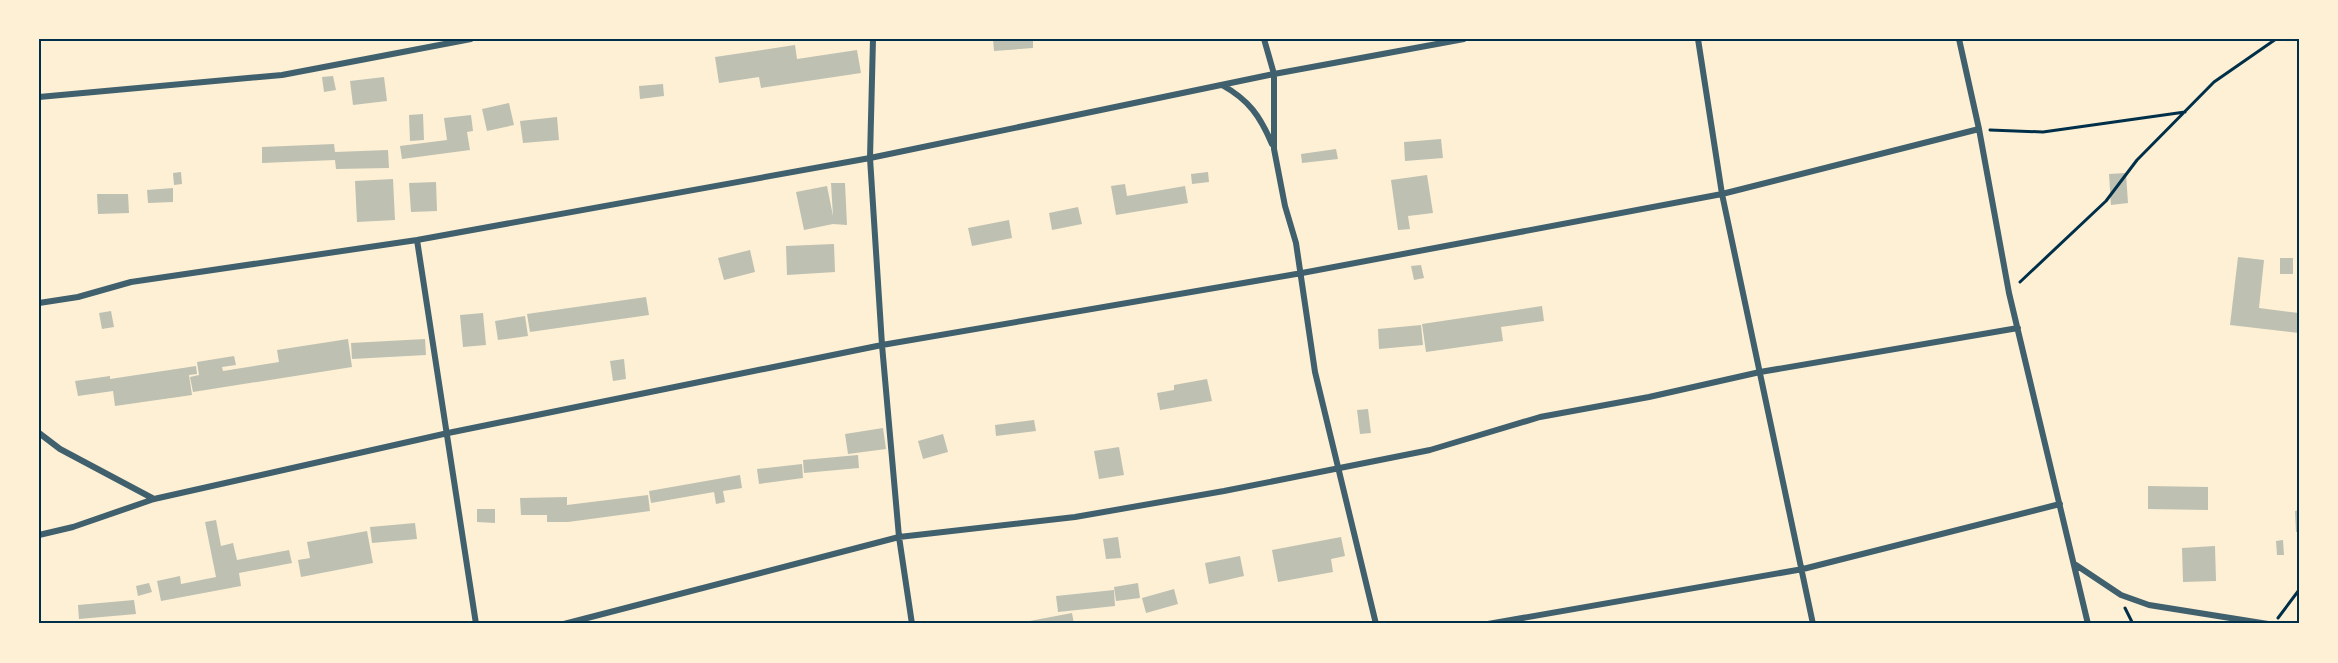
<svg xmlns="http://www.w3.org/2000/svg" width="2338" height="663" font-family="'Source Serif 4',serif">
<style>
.building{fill:#bec0b2}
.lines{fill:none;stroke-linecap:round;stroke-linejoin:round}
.path{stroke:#003049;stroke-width:3}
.minor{stroke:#3f606c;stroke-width:6}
.neatline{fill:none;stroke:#003049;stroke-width:2}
</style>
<rect width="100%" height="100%" fill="#fdf0d5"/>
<!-- building -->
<path class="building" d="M993,39H1033V48L994,51Z
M795,45L797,59L857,50L861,73L761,88L759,77L719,83L715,57Z
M333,76L336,90L324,92L322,77Z
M384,77L387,101L353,105L350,81Z
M663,84L664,96L640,99L639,86Z
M509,103L514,125L487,131L482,109Z
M423,114L424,140L410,141L409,115Z
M471,115L473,131L467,132L470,150L402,159L400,146L447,140L444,118Z
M557,117L559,140L523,143L520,121Z
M1441,139L1443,158L1405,161L1404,142Z
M334,144L335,152L388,150L389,168L336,169L335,160L262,163V147Z
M1336,149L1338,159L1302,163L1301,154Z
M181,172L182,184L174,185L173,173Z
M1208,172L1209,182L1192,184L1191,174Z
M2126,173L2128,203L2111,205L2109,174Z
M1427,175L1433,213L1408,216L1410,229L1398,230L1391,180Z
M393,179L395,220L357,222L355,181Z
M436,182L437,211L411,212L409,183Z
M831,183H845L847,225L833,224L804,230L796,192L827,186L833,216Z
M1125,184L1127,196L1185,186L1188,203L1116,215L1111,186Z
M173,188V202L148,203L147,190Z
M97,194H128L129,213L98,214Z
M1078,207L1082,224L1052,230L1049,213Z
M1009,220L1012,238L972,246L968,228Z
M834,244L835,272L787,275L786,246Z
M750,250L755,272L724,280L718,258Z
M2238,257L2264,260L2259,308L2299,313V333L2230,325Z
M2280,258H2293V274H2280Z
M1421,265L1424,278L1414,280L1411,266Z
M646,297L649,315L530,332L527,314Z
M1542,306L1544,321L1501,327L1503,341L1426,352L1422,324Z
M111,311L114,327L102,329L99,313Z
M483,313L486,345L463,347L460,315Z
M525,316L528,336L498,340L495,321Z
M1421,325L1423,345L1379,349L1378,329Z
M348,339L352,367L193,392L190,377L199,375L197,362L234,356L236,365L222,367L223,371L279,362L277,350Z
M425,339L426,355L352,359L351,343Z
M624,359L626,379L613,381L610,361Z
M196,366L197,374L189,375L192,395L115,406L113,391L78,396L75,381L110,376V379Z
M1207,379L1212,401L1160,410L1157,393L1174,390V385Z
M1368,409L1371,433L1360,434L1357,410Z
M1034,420L1036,431L996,436L995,425Z
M883,428L886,449L848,454L845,434Z
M943,434L948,452L923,459L918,441Z
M1119,447L1124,475L1099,479L1094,451Z
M858,455L859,468L804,473L803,460Z
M802,464L803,478L759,484L757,469Z
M740,475L742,488L723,491L725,502L716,504L714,492L651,503L649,491Z
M2148,486L2208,487V510L2148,509Z
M648,495L650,511L568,522H547V515H521L520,498L567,497V505Z
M477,509H495V523L477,522Z
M2299,510V532H2296L2295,511Z
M216,520L221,546L233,543L237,560L289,550L292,563L239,573L241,586L161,601L157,581L180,576L181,584L216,577L205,522Z
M415,523L417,539L372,543L370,527Z
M367,531L373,563L301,577L298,560L310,558L307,542Z
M1118,537L1121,558L1106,559L1103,539Z
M1341,537L1345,556L1331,559L1333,572L1278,582L1272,550Z
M2283,540L2284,555H2277L2276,541Z
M2215,546L2216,581L2183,582L2182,548Z
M1240,556L1244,576L1209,584L1205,563Z
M149,583L152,592L138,596L136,586Z
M1138,583L1140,598L1116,601L1114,587Z
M1174,589L1178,604L1146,613L1142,598Z
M1114,590L1115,606L1058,612L1056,596Z
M134,600L136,614L79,619L78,605Z
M1072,613L1074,624H1019V623Z"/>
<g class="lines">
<!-- path -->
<path class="path" d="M1990,130L2043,132L2185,112
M2020,282L2106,201L2137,160L2214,82L2276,39
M2125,608L2133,624
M2278,618L2299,590"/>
<!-- minor -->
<path class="minor" d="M1264,39L1274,74V149L1285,206L1296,243L1315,372L1376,624
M1698,39L1722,194L1813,624
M1959,39L1979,129L2009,293L2088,624
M1222,85C1249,100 1260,116 1272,144
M39,97L282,75L471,39
M417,240L476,624
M39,303L78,297L131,282L417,240L870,158L1274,74L1464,39
M39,433L60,449L154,499
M39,535L73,527L154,499L448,433L882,345L1302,273L1722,194L1979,129
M2076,565L2121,595L2149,605L2268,624
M564,624L899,537L882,345L870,158L873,39
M912,624L899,537L1075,517L1224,491L1430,450L1540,417L1649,397L1760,372L2018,328
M1488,624L1803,569L2060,504"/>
</g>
<!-- border -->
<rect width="2338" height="663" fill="none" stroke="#fdf0d5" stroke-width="81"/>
<rect x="40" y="40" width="2258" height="582" class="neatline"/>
</svg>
